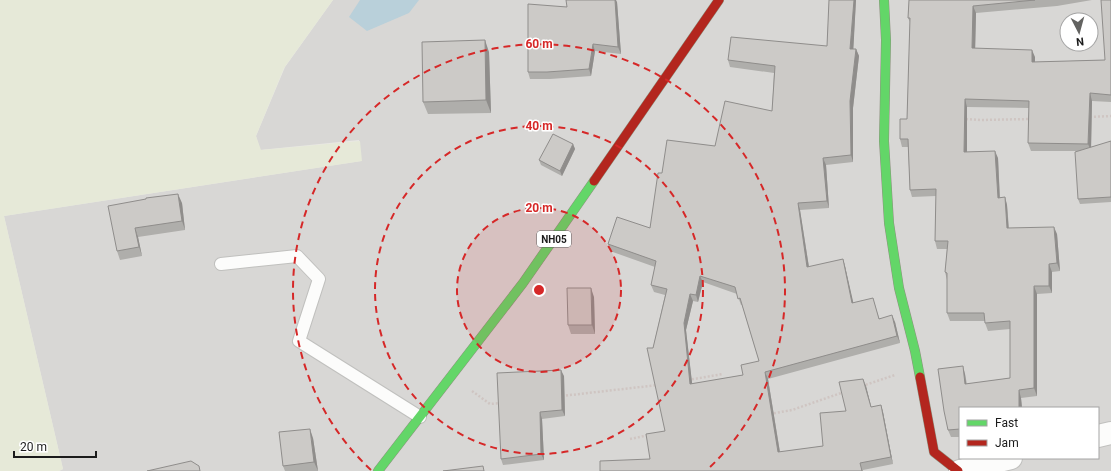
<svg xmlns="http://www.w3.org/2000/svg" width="1111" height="471" font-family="Roboto,sans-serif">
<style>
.residential{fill:#d8d7d5;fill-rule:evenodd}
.farmland{fill:#e6e9d8}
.water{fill:#b9d0da}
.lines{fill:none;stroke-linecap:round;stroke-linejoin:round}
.lane-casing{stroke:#c0c0be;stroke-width:14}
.street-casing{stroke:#c0c0be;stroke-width:24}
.fast-casing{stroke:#8d917e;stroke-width:10}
.jam-casing{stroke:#8d917e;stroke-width:10}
.path{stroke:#cfc5c2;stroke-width:2.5;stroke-dasharray:2 2;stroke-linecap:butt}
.lane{stroke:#fcfcfb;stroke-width:12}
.street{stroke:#fcfcfb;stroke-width:22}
.fast{stroke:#63d668;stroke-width:9}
.jam{stroke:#b3261e;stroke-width:9}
.wall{fill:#afaeab;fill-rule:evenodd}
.shaded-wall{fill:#8f8d8b}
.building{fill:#cccac7;stroke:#8f8d8b;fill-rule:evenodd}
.ring{fill:none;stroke:#d62828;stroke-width:2;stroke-dasharray:7 5}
.labels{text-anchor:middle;stroke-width:3;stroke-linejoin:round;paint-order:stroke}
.shield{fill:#fff;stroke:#5f5f5f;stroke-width:1}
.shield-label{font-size:10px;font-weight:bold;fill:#1b1b1b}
.centre{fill:#d62828;stroke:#fff;stroke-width:2}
.ring-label{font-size:12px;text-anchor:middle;font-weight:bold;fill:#d62828;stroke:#fff;stroke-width:3;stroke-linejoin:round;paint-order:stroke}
</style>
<rect width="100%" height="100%" fill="#e9e8e4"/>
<!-- residential -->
<path class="residential" d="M333,0H1111V471H59L63,469L4,216L361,161L359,140L260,150L256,136L285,67ZM1067,20H1091V44H1067ZM960,408H1098V458H960Z"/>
<!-- farmland -->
<path class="farmland" d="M0,0H333L284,68L256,136L261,150L360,141L362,161L4,216L63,469L59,471H0Z"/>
<!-- water -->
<path class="water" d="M360,0H419L409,13L367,31L349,17Z"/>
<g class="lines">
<defs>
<path id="lane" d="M221,264L297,256L319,279L299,341L420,417"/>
<path id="street" d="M1098,436L1111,433
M960,471L1011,458"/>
<path id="fast" d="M884,0L886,40L884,141L889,223L899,288L915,351L920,377
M378,471L523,283L594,181"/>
<path id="jam" d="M594,181L719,0
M920,377L934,452L958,471"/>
</defs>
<!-- lane casing -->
<use href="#lane" class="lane-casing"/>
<!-- street casing -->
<use href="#street" class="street-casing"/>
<!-- fast casing -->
<use href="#fast" class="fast-casing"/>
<!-- jam casing -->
<use href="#jam" class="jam-casing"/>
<!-- path -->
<path class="path" d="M1090,117L1111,116
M966,119L980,120L1031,119
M688,380L723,374
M862,386L895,375
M472,391L490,404L501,403
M562,396L658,385
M770,414L792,410L844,392
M630,439L649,435"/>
<!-- lane -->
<use href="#lane" class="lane"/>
<!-- street -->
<use href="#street" class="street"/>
<!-- fast -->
<use href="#fast" class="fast"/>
<!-- jam -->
<use href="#jam" class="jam"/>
</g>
<!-- wall -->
<path class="wall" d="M829,0H856L853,49H856L859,56L853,108V162L826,165L829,208L800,210L809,267L843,259L845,266L853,303L873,298L879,318L895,322L900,343L768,379L780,452L823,446L846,411L866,386L871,407L881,405L883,412L893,464L863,470V471H600L650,459L665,431L653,348L665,295L654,292L651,285L655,267L610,251L608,244L650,228L662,173L715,146L772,111L774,73L730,67L728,60L827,46ZM703,282L737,294L741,305H742L759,361L743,375L692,384L686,330L693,301L698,302Z
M909,0H1092L1057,6L976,13L975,48L1035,57V62L1105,60L1111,0V102L1092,101L1091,147L1111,142V202L1080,204L1078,199L1079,151H1031L1028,143L1029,108L967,107V152L998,158L1000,197H1005L1007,205L1009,228L1057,234L1060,271L1052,272V293L1037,294V396L1021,398L1022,408H960V437H951L948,430L965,374L967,384L1010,378V329L988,331L985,323V321H950L947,313V280L945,272L947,249H937L935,241L936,196L912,197L910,190L908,147H902L900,139L907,119L910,22L908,18Z
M617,2L621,54L595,51L591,76L550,79H530L528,72L567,7Z
M489,52L491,113L428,114L423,102Z
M573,144L575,149L562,176L541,165L539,160Z
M146,199L182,203L185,230L138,237L142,256L120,260L117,251Z
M594,297L595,334H571L568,325Z
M564,376L565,416L542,419L544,460L503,465L501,459Z
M313,438L318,471H285L283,466Z"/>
<!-- shaded-wall -->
<path class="shaded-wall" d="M615,0H616L617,2L621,54L618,47Z
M854,0H856L853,56L850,49Z
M973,6L976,13L975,56L972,48Z
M485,40L489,52L491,113L486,100Z
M593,44L595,51L591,76L589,69Z
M856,49L859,56L853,108V162L851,155L850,101Z
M1032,50L1035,57V70L1032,62Z
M1090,93L1092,101L1091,151L1088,144Z
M965,99L967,107V160L964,152Z
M573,144L575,149L562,176L560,171Z
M995,151L998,158L1000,205L998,198Z
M823,158L826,165L829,208L827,201Z
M178,194L182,203L185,230L182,221Z
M1005,197L1007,205L1009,235L1007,228Z
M798,203L800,210L810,274L807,267Z
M1054,227L1057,234L1060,271L1057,263Z
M135,228L138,237L142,256L139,247Z
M843,259L845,266L855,310L852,303Z
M1049,264L1052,272V293L1049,286Z
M700,276L703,282L698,302L696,295Z
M1034,286L1037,294V396L1034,388Z
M591,288L594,297L595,334L592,325Z
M690,294L693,301L686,330L693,391L690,384L684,323Z
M892,315L895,322L900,343L897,336Z
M963,366L965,374L967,392L965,384Z
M561,370L564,376L565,416L562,410Z
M765,372L768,379L781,459L778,452Z
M863,379L866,386L873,414Z
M1019,390L1021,398L1022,408H1019Z
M881,405L883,412L893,464L891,457Z
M540,412L542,419L544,460L541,454Z
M310,429L313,438L318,471L314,462Z"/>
<!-- building -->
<path class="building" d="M566,0H615L618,47L593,44L589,69L547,72H528V4L567,7Z
M829,0H854L850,49H856L850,101L851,155L823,158L827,201L798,203L807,267L843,259L852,303L873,298L879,319L892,315L897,336L765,372L778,452L823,446L820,413L846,411L839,382L863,379L871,407L881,405L891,457L860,463L862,471H600V461L650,459L646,434L665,431L647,348H653L667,289L651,285L656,261L608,244L617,217L650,228L658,173H662L667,140L715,146L725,101L772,111L775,66L728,60L731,37L827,46ZM700,276L735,287L738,299L740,298L759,361L741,365L743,375L690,384L684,323L690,294L696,295Z
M909,0H1035L973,6L972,48L1032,50V62L1105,60L1101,0H1111V95L1090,93L1088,144L1028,143L1029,101L965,99L964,152L995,151L998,198L1005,197L1007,228L1054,227L1057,263L1049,264V286H1034V388L1019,390V408H960V429L948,430L944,411L938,369L963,366L965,384L1010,378V321L985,323L984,313H947V273L945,272L948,241H935L936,189L910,190L908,139H900V119H907L910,18H908Z
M485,40L486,100L423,102L422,42Z
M553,134L573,144L560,171L539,160Z
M1111,141V197L1078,199L1075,152Z
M178,194L182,221L135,228L139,247L117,251L108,206L146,199V198Z
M567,288H591L592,325H568Z
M561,370L562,410L540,412L541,454L501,459L497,373Z
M310,429L314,462L283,466L279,432Z
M191,461L199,466L200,471H147Z
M483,466L484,471H443Z"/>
<!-- distance rings -->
<circle cx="539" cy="290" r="82" fill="#d62828" fill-opacity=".12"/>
<g class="ring">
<circle cx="539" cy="290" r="82"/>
<circle cx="539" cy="290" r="164"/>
<path d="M371 470A246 246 0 1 1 707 470"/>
</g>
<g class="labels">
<!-- shield labels -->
<rect class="shield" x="537" y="231" width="34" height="16" rx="3"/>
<g class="shield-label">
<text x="554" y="243">NH05</text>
</g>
</g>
<circle cx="539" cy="290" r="6" class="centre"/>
<g class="ring-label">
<text x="539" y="48">60 m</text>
<text x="539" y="130">40 m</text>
<text x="539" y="212">20 m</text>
</g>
<!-- legend -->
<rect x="959" y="407" width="140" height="52" fill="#ffffff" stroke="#a4a4a4"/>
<rect x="967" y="420" width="20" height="6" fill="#63d668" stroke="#a4a4a4"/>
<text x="995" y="427" font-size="12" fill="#1b1b1b">Fast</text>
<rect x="967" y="440" width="20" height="6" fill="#b3261e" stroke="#a4a4a4"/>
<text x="995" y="447" font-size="12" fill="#1b1b1b">Jam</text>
<!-- north arrow -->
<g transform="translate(1079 32) rotate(174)"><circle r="19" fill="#ffffff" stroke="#a4a4a4"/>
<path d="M0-3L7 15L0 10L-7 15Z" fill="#636361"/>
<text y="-6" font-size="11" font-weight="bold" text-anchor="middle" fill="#1b1b1b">N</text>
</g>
<!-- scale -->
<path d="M14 451v6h82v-6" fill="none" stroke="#1b1b1b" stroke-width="2"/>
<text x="20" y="451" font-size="12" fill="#1b1b1b" stroke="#ffffff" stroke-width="3" paint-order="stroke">20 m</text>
</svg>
